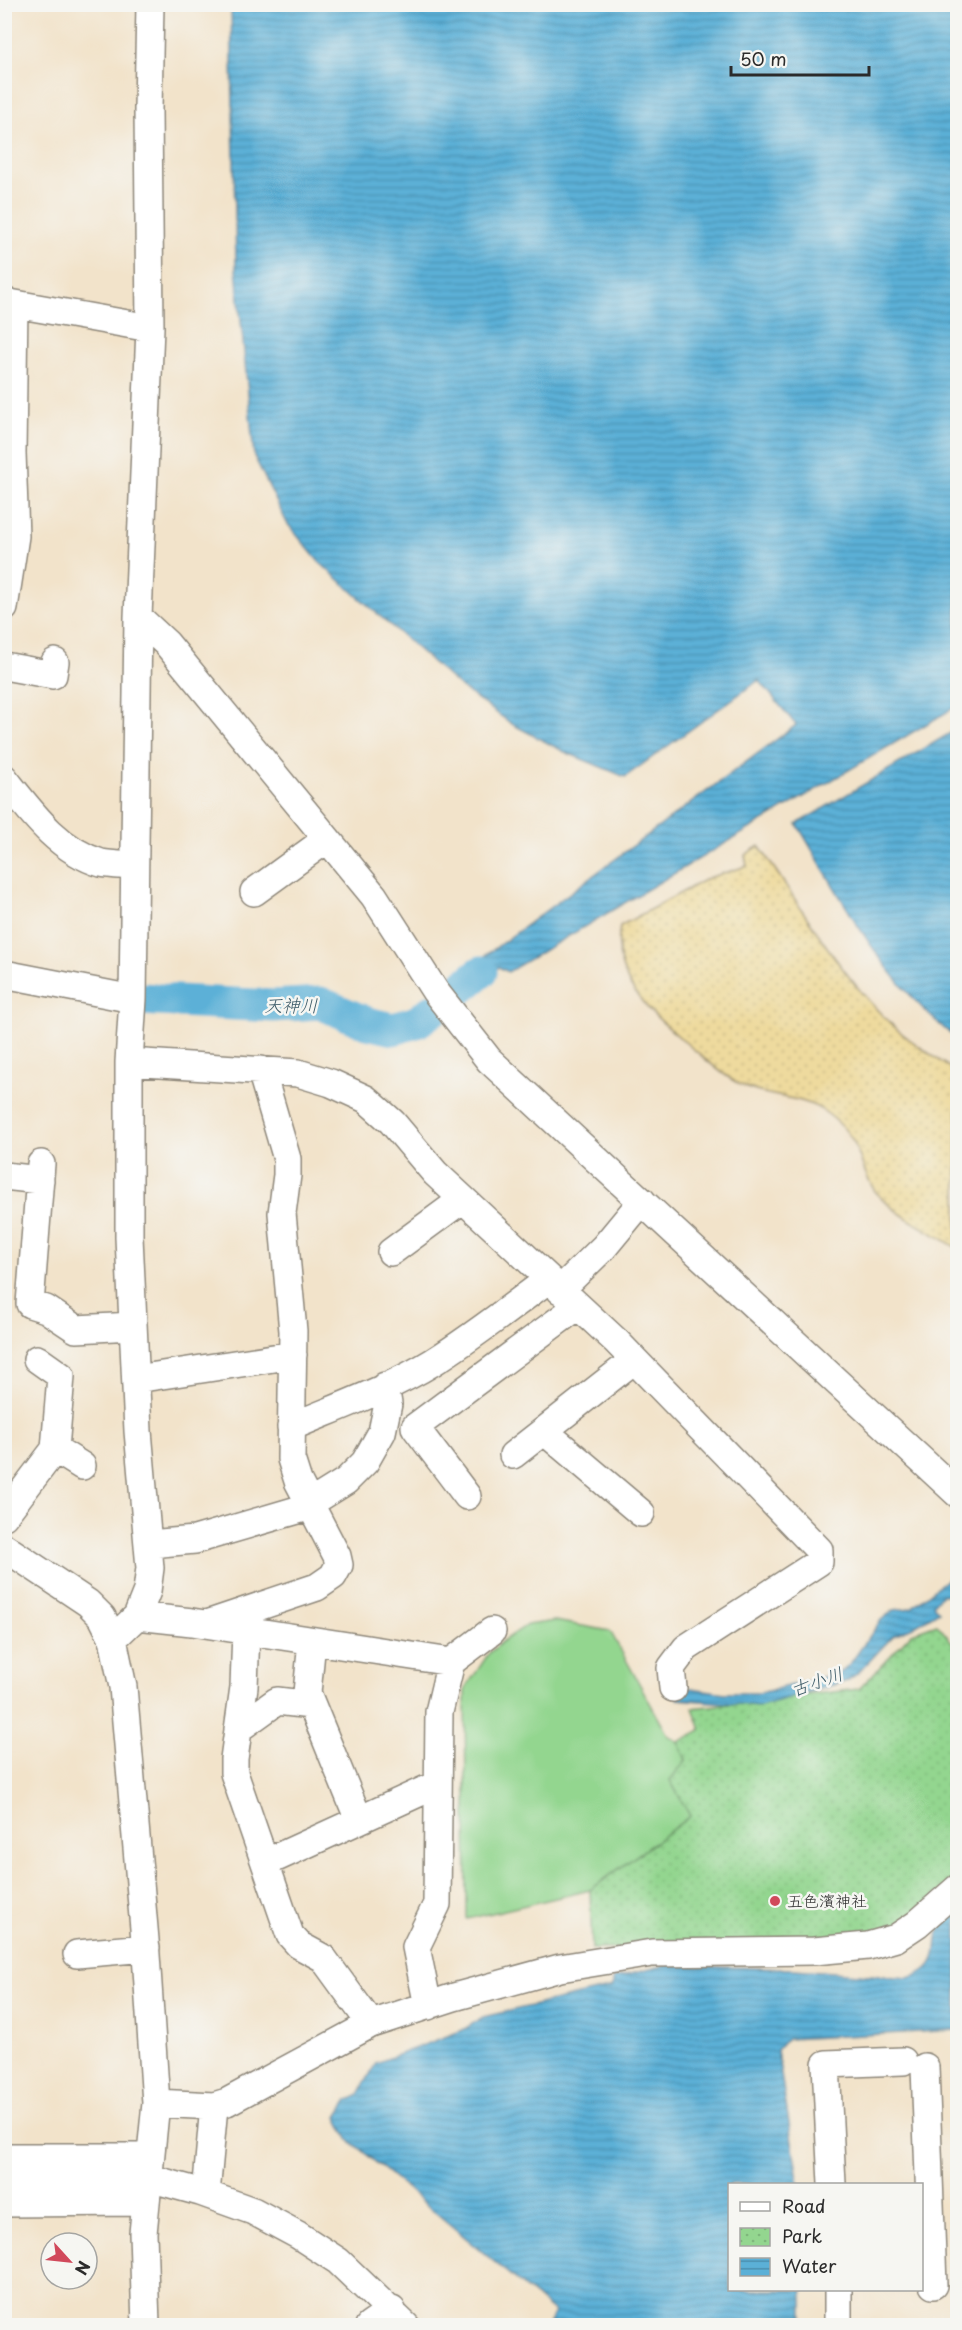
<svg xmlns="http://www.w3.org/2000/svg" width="962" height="2330" font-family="'Playpen Sans','Klee One',sans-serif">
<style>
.sand{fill:url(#sand-dots);stroke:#8c8264;stroke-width:1.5}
.park{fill:url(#park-dots);stroke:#5f805d;stroke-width:1.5}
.pitch{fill:#93d68f;stroke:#5f805d;stroke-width:1.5}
.water{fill:url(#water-rules);stroke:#436e81;stroke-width:1.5}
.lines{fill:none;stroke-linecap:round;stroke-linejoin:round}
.river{stroke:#5bb0d7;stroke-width:33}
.minor-casing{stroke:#8e877a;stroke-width:30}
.minor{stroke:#fff;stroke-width:27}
.poi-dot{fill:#d1495b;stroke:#f6f6f2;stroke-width:2}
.labels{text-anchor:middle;stroke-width:5;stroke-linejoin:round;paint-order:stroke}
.poi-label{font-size:16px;fill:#2b2b2b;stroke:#f6f6f2;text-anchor:start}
.water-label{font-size:18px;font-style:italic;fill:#3c5a67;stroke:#f6f6f2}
</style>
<defs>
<pattern id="sand-dots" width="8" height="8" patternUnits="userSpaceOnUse" patternTransform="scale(1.5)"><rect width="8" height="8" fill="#eeda9e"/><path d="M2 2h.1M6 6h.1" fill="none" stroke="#cb8" stroke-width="1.8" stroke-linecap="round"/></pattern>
<pattern id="park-dots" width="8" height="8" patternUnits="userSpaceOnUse" patternTransform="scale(1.5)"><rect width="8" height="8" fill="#93d68f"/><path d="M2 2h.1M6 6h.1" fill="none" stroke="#7fb87c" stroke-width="1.8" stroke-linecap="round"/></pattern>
<pattern id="water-rules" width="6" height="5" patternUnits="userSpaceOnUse" patternTransform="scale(1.5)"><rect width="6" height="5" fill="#5bb0d7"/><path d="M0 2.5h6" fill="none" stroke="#4b8faf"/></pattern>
</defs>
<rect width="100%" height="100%" fill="#f6f6f2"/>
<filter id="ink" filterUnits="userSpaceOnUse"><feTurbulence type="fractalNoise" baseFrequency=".0167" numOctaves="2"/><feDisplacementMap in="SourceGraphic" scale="12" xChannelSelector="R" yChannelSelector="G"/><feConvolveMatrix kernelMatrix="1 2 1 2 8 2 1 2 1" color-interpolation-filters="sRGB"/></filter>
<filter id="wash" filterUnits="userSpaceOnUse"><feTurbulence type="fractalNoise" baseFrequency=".008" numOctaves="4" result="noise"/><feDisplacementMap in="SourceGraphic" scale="24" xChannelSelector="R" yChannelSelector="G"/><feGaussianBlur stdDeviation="1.35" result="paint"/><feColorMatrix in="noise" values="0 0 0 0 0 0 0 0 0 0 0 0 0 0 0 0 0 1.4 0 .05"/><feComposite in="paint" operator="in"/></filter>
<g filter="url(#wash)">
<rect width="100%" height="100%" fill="#f2e3ca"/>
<!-- sand -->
<path class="sand" d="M759,846C799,903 835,967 884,1017C905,1039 933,1055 957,1073V1248C932,1232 893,1214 875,1191C863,1174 862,1158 853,1141C847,1130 835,1119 825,1112C800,1094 768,1099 743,1086C724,1077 708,1061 692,1048C653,1014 610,984 620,926L708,878L747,866L745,855Z"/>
<!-- park -->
<path class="park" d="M937,1624L957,1648V1878L896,1929L863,1939L681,1948L592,1949L590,1890L690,1816L669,1780L686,1760L678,1742L701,1730L693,1708L859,1689L912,1633Z"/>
<!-- pitch -->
<path class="pitch" d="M555,1621L610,1631L668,1735L678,1742L686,1760L670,1780L690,1816L590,1890L467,1919L465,1689L489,1653L503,1641L527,1625Z"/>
<!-- water -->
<path class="water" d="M231,5H957V706L508,972L499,967L485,977L474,964L796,725L759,680L625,777L565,752L512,724L458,685L319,562L287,523L254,456L236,269Z
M957,729V1039C883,981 844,903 797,824Z
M957,1567V1594L941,1595L933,1604L939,1611L913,1627L894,1635L859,1672L847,1681L760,1706L678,1699V1686L725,1693H760L839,1673L850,1664L881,1620L894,1610L911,1608L946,1580Z
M957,1908V2030L787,2039L777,2050L799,2184H730V2290H803V2325H549L554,2312L348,2139L337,2117L347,2101L358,2096L376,2063L463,2030L483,2017L613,1987V1978L667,1965L794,1969L909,1978C924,1973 935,1966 936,1949C937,1944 936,1939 938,1935C942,1924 949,1916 957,1908Z"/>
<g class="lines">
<!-- river -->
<path class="river" d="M451,996L481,972
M140,999L273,1006L320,1003L367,1023L393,1029L417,1022L433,1010"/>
</g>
</g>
<g filter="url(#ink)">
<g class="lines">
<defs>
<path id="minor" d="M4,302L150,328
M4,608L15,536L12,453L14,304
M138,617L167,644L374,896L435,991L489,1060L958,1494
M4,666L53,675L55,662
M4,778C31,812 58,850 101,863C111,865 124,865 134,866
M254,892L327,839
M4,974L133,999
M129,1062L298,1073L331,1083L366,1099L392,1122L435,1173L616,1341L819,1550V1562L686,1648L671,1668L673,1688
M41,1164L30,1304L46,1309L76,1329L133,1326
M4,1176L40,1180
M391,1252L463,1199
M560,1290L604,1247L642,1201
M136,1379L293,1355
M291,1427C338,1407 389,1389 433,1362C473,1337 511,1307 549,1279
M544,1431L641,1513
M55,1449L82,1466
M513,1455L634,1360
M467,1496L415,1427L578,1306
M4,1516L55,1449L61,1376L37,1359
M149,1544L195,1540L301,1509L346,1481L365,1462L382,1432L388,1404L385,1386
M4,1547L88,1603L102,1617L113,1639L123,1687L145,1940L156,2103L143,2233L146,2326
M137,1616L192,1622L451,1662L492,1631
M207,1624L317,1587L333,1576L339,1565L337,1556L298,1481L291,1459L293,1331L282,1213L287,1175V1159L261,1070
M246,1630L244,1687L234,1759V1773L290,1935L299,1945L323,1958L371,2024
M113,1639L137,1616L147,1591L150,1568L138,1431L129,1237V1062L133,999L138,617L150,328L148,109L150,4
M312,1641L307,1693L359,1820
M238,1729L277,1701L311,1705
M265,1863L438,1784
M77,1954L146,1948
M428,2006L416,1947L437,1904L439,1712L451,1662
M925,2067L933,2285
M156,2103L214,2106L227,2102L371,2024L454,1997L560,1968L652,1953L814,1951L868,1946L896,1938L917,1924L958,1888
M4,2157H150
M4,2179L149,2178L200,2192L253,2211L298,2235L338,2261L406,2326
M832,2184L826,2064L903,2061
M206,2194L214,2106
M4,2203L146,2202
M369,2326L392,2310
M838,2326V2290"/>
</defs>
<!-- minor casing -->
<use href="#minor" class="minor-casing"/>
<!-- minor -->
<use href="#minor" class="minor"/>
</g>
</g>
<!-- markers -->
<circle class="poi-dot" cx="775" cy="1901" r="6"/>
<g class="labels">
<!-- poi labels -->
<g class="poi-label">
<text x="787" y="1907">五色濱神社</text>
</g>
<!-- water labels -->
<g class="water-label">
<text x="291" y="1012">天神川</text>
<text transform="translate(817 1682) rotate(-19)" y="6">古小川</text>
</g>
</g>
<!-- margin -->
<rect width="962" height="2330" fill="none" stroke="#f6f6f2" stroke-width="24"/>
<!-- legend -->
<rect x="728" y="2183" width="195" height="108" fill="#f6f6f2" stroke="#a5a5a2" stroke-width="1.5"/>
<rect x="740" y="2202" width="30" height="9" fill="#ffffff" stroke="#a5a5a2" stroke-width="1.5"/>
<text x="782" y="2213" font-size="18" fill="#2b2b2b">Road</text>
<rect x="740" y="2228" width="30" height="18" fill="url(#park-dots)" stroke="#a5a5a2" stroke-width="1.5"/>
<text x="782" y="2243" font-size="18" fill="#2b2b2b">Park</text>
<rect x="740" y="2258" width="30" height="18" fill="url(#water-rules)" stroke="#a5a5a2" stroke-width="1.5"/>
<text x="782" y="2273" font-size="18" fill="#2b2b2b">Water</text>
<!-- north arrow -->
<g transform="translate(69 2261) rotate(117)"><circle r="28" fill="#f6f6f2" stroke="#a5a5a2" stroke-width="1.5"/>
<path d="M0-4.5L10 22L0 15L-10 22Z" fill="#d1495b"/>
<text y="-9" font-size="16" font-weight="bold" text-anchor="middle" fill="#2b2b2b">N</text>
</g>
<!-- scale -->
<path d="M731 66v9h138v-9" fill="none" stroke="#2b2b2b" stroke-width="3"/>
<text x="740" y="66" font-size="18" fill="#2b2b2b" stroke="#f6f6f2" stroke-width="4.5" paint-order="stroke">50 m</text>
</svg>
